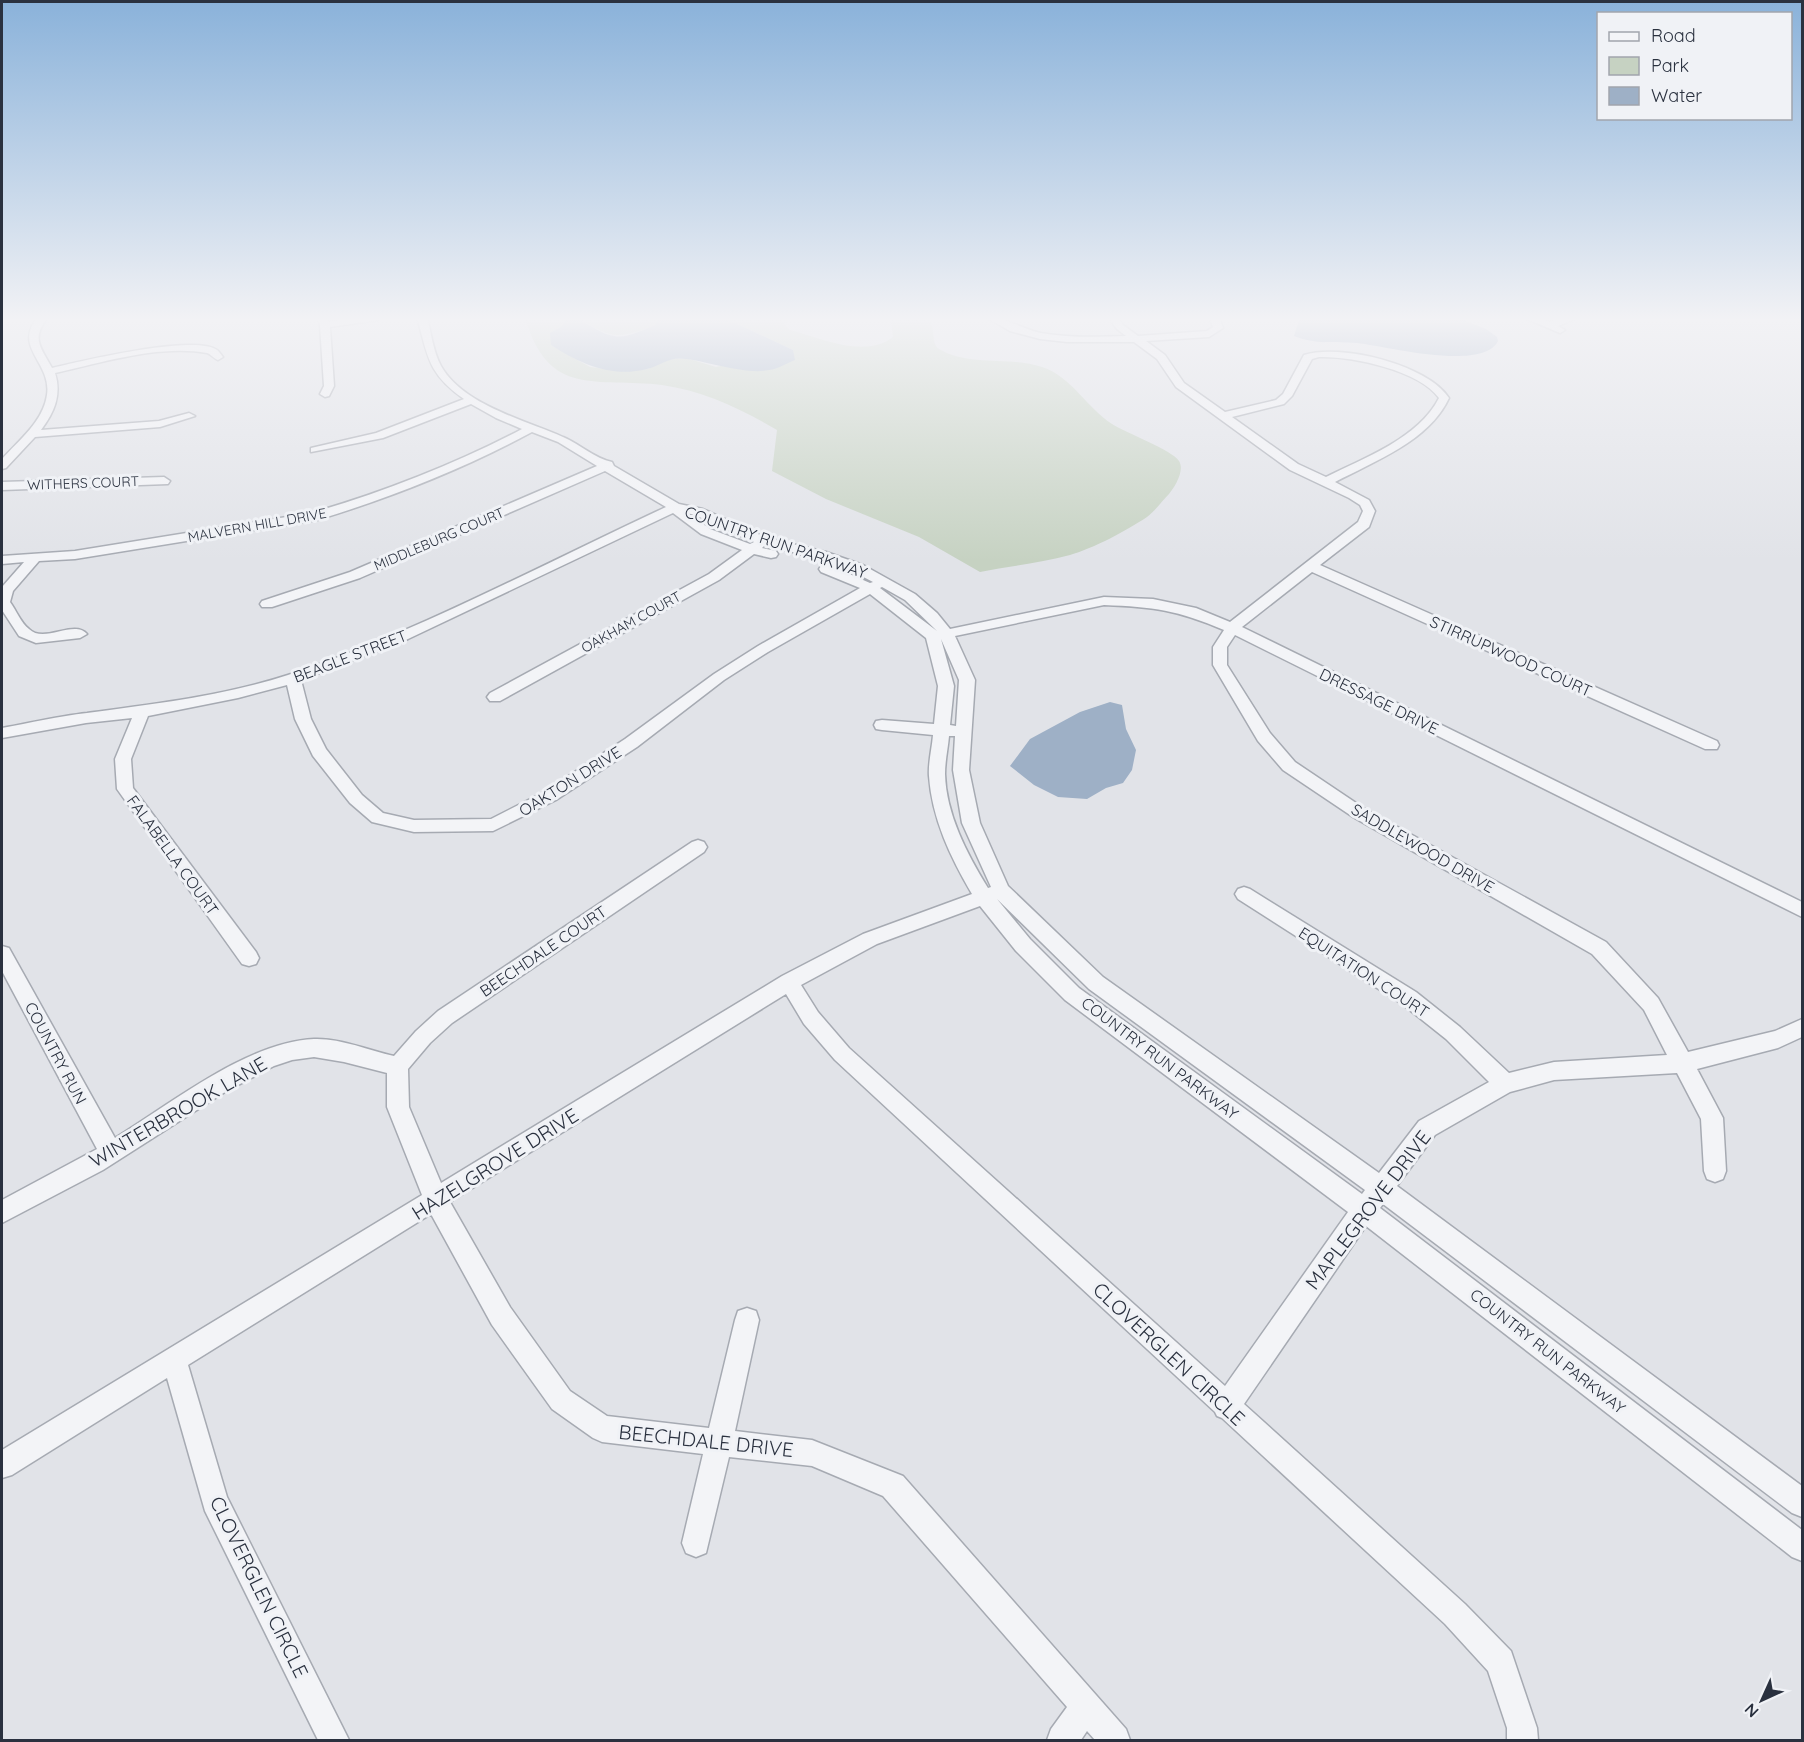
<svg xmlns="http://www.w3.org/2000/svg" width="1804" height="1742" font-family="Quicksand,sans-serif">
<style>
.green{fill:#c6d2c2}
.water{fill:#9eb0c6}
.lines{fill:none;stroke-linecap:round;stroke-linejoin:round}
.minor-casing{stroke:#a6aab2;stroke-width:3}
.minor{fill:#f3f4f7;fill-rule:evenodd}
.labels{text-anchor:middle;stroke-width:6;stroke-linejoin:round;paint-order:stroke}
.far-street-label{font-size:14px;fill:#2a313f;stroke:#f0f2f6}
.street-label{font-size:16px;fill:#2a313f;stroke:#f0f2f6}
.near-street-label{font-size:20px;fill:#2a313f;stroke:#f0f2f6}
</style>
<rect width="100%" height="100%" fill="#e1e3e8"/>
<!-- green -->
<path class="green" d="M525,317H564L566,320L551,345L590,367L622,371L648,369L665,360L686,358L716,367L793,350L722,317H790L784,324L790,330C821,338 865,359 893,337L891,320L885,317H927C937,327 930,343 939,349C969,367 1011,356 1042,367C1072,377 1086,407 1112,424C1126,433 1172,450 1179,461C1185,470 1175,487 1169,494C1162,501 1155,511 1147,517C1126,531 1094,548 1070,555C1041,563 1010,566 980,572L919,537L826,499L772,471L777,430C741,409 704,391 662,385C597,377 548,399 525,317Z
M577,317H659L657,325C617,339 613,340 577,317Z"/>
<!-- water -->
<path class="water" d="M564,317C585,317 595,333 614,336C627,339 644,329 656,325L659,317H722L793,350L795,360C787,363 778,369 769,370C747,375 709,362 687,359C669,356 662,365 647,369C612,378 580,364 551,345L550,333L561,327L566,320Z
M1300,317H1456L1486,329L1497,337L1498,341C1483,372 1385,346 1357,343C1335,341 1315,345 1294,336Z
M1110,702L1122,705L1126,729L1136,750L1132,770L1123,783L1106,788L1087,799L1058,797L1034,785L1010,766L1030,739L1080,712Z"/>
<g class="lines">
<defs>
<path id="minor" d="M38,317H48C31,339 40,346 52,368C81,361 195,334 217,350C218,350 222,356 223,357L218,360C213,358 211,354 207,353C160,344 100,363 55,373C62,395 54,413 41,430L159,421L189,413L195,416L160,427L35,437L6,468L2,469V459C19,440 43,422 47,395C52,362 12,348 38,317Z
M317,317H327L329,322L359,317H383L378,320L330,327L334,386L329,396L325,397L320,394L324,386L320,325Z
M417,317H427C431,332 433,352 441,366C463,405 525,420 563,437C580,444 595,459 612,462L614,466L679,504L703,509L767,538L826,552L863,565L915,594L937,613L950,629L1104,597L1153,599L1196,608L1230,622L1358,522L1363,511L1360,505L1349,498L1290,470L1176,387L1157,359L1134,342H1067L1040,339L1010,331L986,317C1005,317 1022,329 1041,333C1069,338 1098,337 1126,336L1117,329L1108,317H1118L1123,325L1138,336L1207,331L1213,327L1209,317H1219L1223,328L1209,337L1146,341L1165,355L1184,383L1225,412L1276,400L1283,394L1304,355C1341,343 1428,365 1449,398C1429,441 1375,461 1335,482L1369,500L1375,511L1369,527L1320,565L1717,741L1719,745L1717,749H1705L1312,572L1242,627L1802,902V917L1235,635L1227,647V665L1270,733L1295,762L1365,809L1606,942L1658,998L1688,1052L1775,1031L1802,1019V1037L1778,1048L1697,1069L1723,1118L1726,1171L1723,1179L1715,1182L1707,1179L1704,1171L1701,1119L1677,1073L1554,1080L1510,1092L1435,1135L1397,1186L1802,1486V1517L1792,1513L1383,1204L1380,1208L1802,1530V1561L1792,1557L1366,1226L1244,1404L1465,1604L1511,1651L1537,1728L1538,1740H1507V1728L1488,1671L1445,1624L1222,1418L1217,1416L1215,1412L835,1060L804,1024L786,994L450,1202L510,1307L570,1391L607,1416L709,1428L735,1320L738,1311L747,1308L756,1311L759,1320L735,1431L812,1440L903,1476L1126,1729L1130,1740H1095L1087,1731L1081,1740H1047L1051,1729L1067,1707L883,1496L812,1466L729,1457L706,1553L696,1557L686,1553L682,1543L703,1454L602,1442L593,1438L552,1409L492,1325L431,1214L188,1365L227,1497L349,1740H318L205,1511L167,1378L12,1475L2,1478V1450L422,1195L387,1107V1073L344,1062L314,1057L292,1060L274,1066L225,1092L103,1170L2,1223V1200L97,1149L2,971V946L9,948L115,1138C171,1104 247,1042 314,1039C340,1038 368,1050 394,1056L416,1031L438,1011L692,842L698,840L704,842L707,847L704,852L452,1023L430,1043L408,1069L409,1107L441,1183L782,976L863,934L972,894C951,858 932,819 929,776C928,763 932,748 933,735L882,730L876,729L874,725L876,721L882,720L934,724L938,686L926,638L870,594L768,652L724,680L637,747L556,800L493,831L414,832L372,822L350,803L313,756L295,719L287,685L238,698L148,716L131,759L133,788L256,952L259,958L256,964L249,966L242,964L117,789L115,759L132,718L86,723L2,738V728C30,723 59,716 87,713C154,704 223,696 288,675C416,633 543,564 666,507L605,471L360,578L272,607H262L260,604L262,601L350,572L597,466L558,442L532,432C466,468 390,498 317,520L75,559L39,561L13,591L10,602C16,610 21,623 29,629C44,644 74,619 87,634L80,638L36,643L19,636L2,610V587L24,562L2,564V556L75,551L311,513C381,493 458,463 522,429L496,418L471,404L383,438L311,452V448L376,433L464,399C428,374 428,357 417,317ZM1319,357C1351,356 1419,370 1439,398C1419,438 1364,458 1326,477L1298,464L1232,417L1284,404L1292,396L1312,359ZM673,513L701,534L742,550L709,574L490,693L487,697L490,701H500L719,580L754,554L771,558L776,557L778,554L776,551L762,548L765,545C802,554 839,563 873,582L870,583L831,566H821L819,569L821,572L860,588L758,646L714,674L625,739L544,792L491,819L414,820L383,813L362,795L326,749L311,719L301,680L408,639ZM687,513L695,515L754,542L750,544L710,529ZM882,587L905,600L937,631L880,588ZM1104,605C1154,607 1177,610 1224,630L1213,647V665L1258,741L1283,770L1353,817L1592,954L1644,1010L1667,1055L1554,1062L1509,1073L1460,1027L1416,992L1250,889L1244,887L1238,889L1235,894L1238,899L1402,1004L1446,1039L1489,1082L1419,1121L1379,1173L1103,977L1008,886L980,823L969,770L975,680L955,636ZM941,639L959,680L956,726L950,725L954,686ZM949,736H955L953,770L962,823L991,887L988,888C967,854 946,814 945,774C945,761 948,748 949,736ZM997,899L1089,989L1365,1190L1362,1194L1079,988L1030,939ZM980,906L1016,951L1065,1000L1348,1212L1225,1386L849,1048L818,1012L801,985L877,944Z
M1522,317H1536L1550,322L1565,317H1579L1558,326L1565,330L1560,333Z
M164,477L170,481L168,484L2,490V482Z"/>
</defs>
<!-- minor casing -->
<use href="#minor" class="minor-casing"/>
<!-- minor -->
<use href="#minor" class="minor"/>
</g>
<!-- sky -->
<linearGradient id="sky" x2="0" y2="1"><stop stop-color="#8ab2da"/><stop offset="0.57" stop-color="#f2f2f5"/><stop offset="1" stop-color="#f2f2f5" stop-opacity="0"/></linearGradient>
<rect width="1804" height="561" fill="url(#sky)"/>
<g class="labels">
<!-- far-street labels -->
<g class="far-street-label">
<text transform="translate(83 483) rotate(-2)" y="5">WITHERS COURT</text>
<text transform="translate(257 525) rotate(-10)" y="5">MALVERN HILL DRIVE</text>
<text transform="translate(439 539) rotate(-23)" y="5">MIDDLEBURG COURT</text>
<text transform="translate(631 622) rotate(-29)" y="5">OAKHAM COURT</text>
</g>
<!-- street labels -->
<g class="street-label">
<text transform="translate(776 542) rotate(19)" y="6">COUNTRY RUN PARKWAY</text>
<text transform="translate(350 656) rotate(-21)" y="6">BEAGLE STREET</text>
<text transform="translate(1511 656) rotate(24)" y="6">STIRRUPWOOD COURT</text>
<text transform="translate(1379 701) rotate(26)" y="6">DRESSAGE DRIVE</text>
<text transform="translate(570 781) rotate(-32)" y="6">OAKTON DRIVE</text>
<text transform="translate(1423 848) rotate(30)" y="6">SADDLEWOOD DRIVE</text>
<text transform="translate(173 855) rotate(54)" y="6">FALABELLA COURT</text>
<text transform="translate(543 951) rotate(-34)" y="6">BEECHDALE COURT</text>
<text transform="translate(1364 972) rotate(33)" y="6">EQUITATION COURT</text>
<text transform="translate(56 1053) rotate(62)" y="6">COUNTRY RUN</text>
<text transform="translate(1160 1058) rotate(37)" y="6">COUNTRY RUN PARKWAY</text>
<text transform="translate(1548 1351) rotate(38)" y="6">COUNTRY RUN PARKWAY</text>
</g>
<!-- near-street labels -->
<g class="near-street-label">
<text transform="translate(178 1112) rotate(-30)" y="7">WINTERBROOK LANE</text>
<text transform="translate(495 1164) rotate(-32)" y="7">HAZELGROVE DRIVE</text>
<text transform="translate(1368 1210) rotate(-53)" y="7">MAPLEGROVE DRIVE</text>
<text transform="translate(1169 1354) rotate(43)" y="7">CLOVERGLEN CIRCLE</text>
<text transform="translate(706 1441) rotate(6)" y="7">BEECHDALE DRIVE</text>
<text transform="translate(259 1587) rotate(64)" y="7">CLOVERGLEN CIRCLE</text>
</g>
</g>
<!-- border -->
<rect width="1804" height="1742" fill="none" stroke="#2a313f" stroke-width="6"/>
<!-- legend -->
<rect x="1597" y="12" width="195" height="108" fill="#f0f2f6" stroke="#a1a5ad" stroke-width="1.5"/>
<rect x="1609" y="32" width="30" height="9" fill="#f3f4f7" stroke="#a1a5ad" stroke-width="1.5"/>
<text x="1651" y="42" font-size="18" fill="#2a313f">Road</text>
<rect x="1609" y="57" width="30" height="18" fill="#c6d2c2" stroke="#a1a5ad" stroke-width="1.5"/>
<text x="1651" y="72" font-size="18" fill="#2a313f">Park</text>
<rect x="1609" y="87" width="30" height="18" fill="#9eb0c6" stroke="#a1a5ad" stroke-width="1.5"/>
<text x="1651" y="102" font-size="18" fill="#2a313f">Water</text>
<!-- north arrow -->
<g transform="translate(1762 1700) rotate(225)" stroke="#f0f2f6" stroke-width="4.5" paint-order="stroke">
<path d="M0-4.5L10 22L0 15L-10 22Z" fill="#2a313f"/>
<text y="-9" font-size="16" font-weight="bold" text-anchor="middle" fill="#2a313f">N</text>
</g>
</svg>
